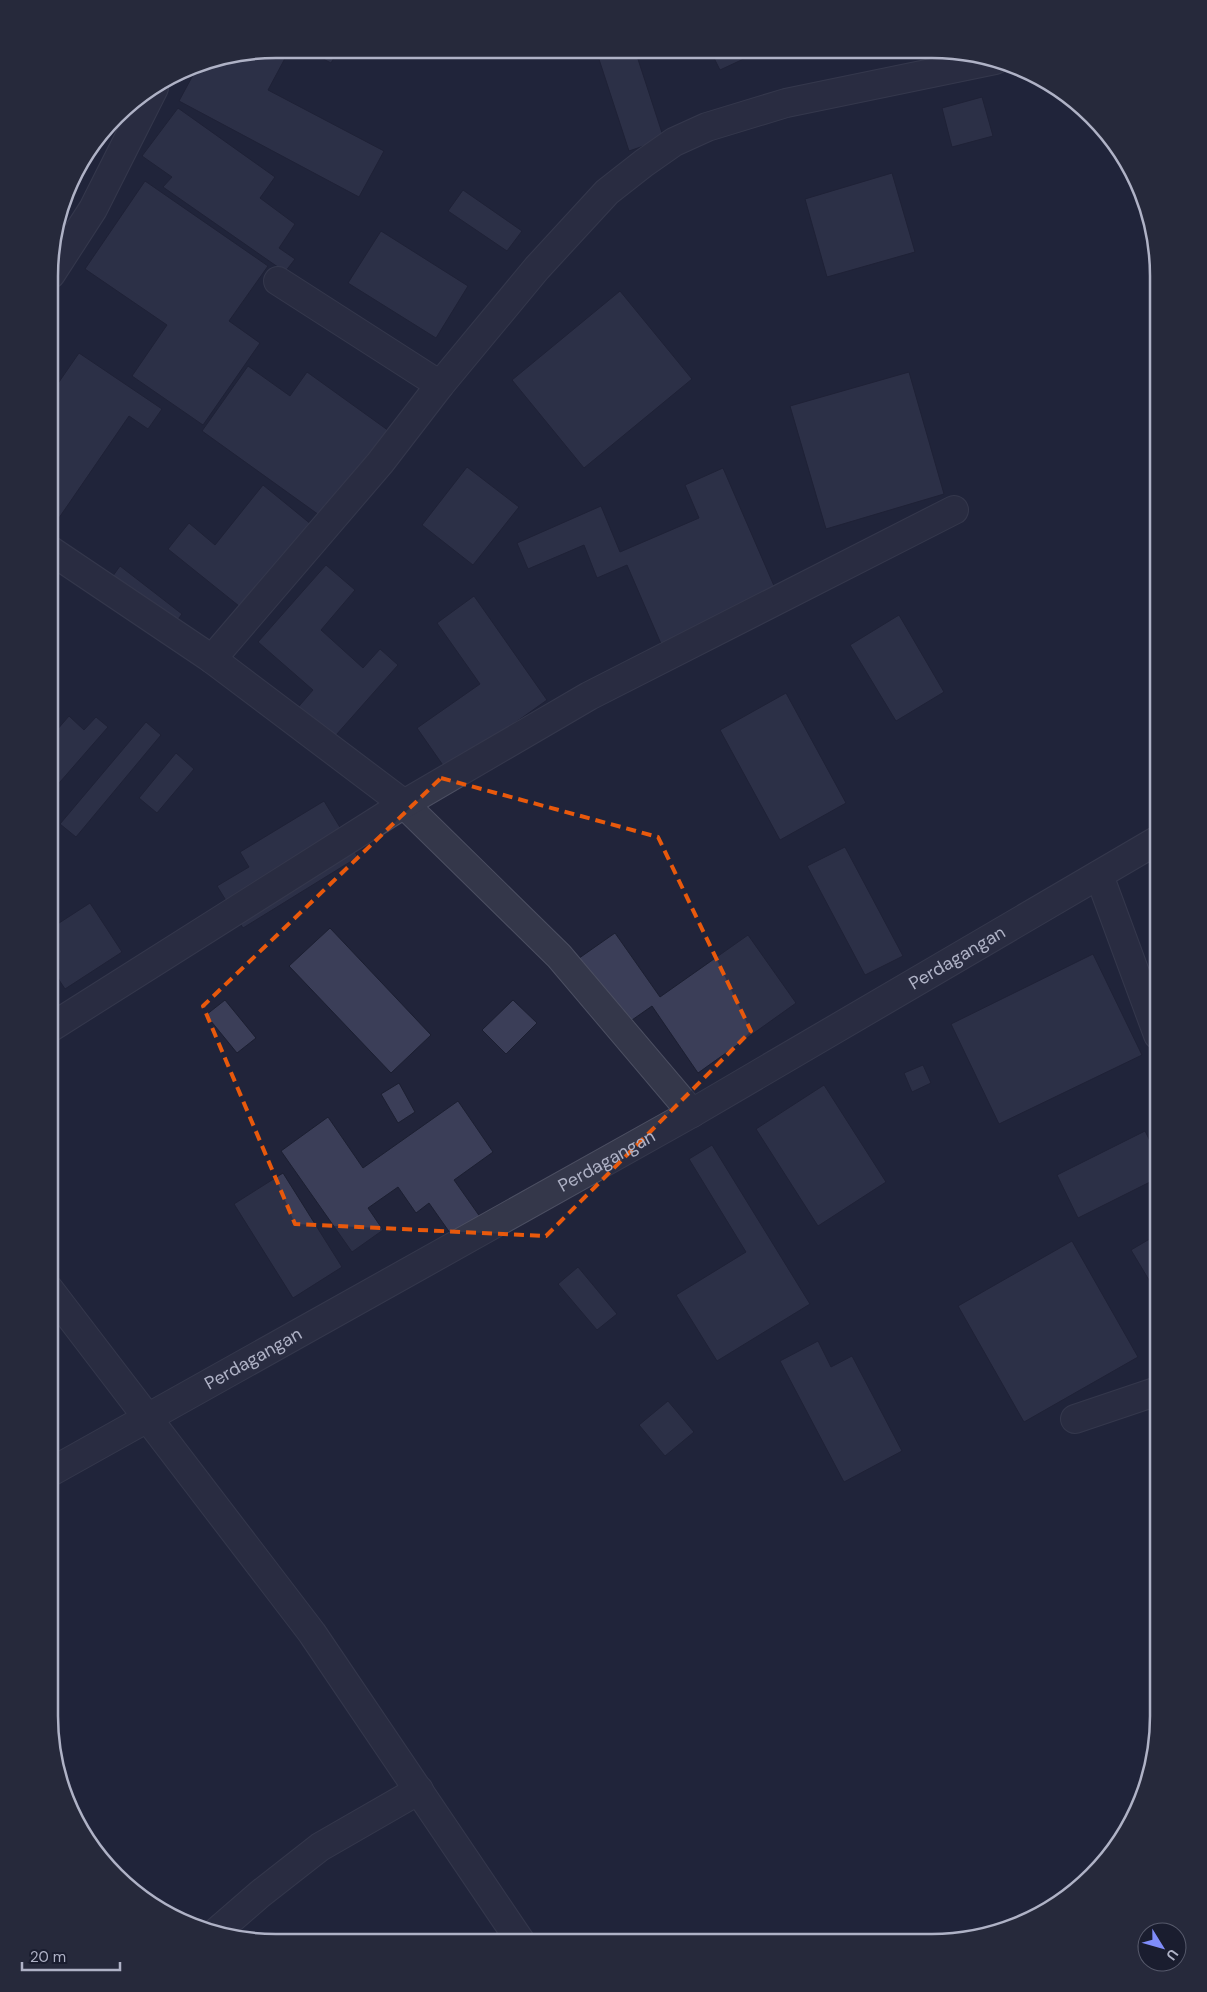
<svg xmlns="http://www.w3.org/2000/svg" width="1207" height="1992" font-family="'DM Sans',sans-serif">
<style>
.building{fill:#3b3e58;stroke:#1c1f31}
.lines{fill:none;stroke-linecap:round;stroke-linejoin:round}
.minor-casing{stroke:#4c4f62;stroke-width:30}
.minor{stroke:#34374a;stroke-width:28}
.marked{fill:none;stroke:#e8590c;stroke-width:4;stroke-dasharray:10 6;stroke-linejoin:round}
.labels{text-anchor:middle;stroke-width:4.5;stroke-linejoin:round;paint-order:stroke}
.street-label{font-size:18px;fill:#afb2c6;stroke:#1a1d2f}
.rim{fill:none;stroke:#afb2c6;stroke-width:2.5}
</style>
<rect width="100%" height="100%" fill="#21243a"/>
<!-- building -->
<path class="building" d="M276,49H290L268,90L384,151L359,197L179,101L199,64Z
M304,49H339L331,63Z
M596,50H635L664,139L629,151Z
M710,50H747L750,56L720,70Z
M982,97L993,136L952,147L942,108Z
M178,108L275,177L260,198L295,224L279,248L295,259L285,272L163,187L172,177L142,156Z
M892,173L915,252L827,277L805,199Z
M145,181L268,266L229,321L260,343L203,425L132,376L167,325L85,269Z
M463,190L522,231L507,251L448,211Z
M381,231L468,286L436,338L348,283Z
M620,291L692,379L584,468L512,380Z
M79,353L162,409L148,429L129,416L50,531V395Z
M248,366L290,396L307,372L389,431L326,520L202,431Z
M909,372L944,494L826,529L790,406Z
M467,467L519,507L473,565L422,525Z
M723,468L778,595L662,646L627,565L597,578L584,545L528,569L517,543L601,506L620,552L699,518L685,485Z
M263,485L312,525L244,610L168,549L189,523L215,545Z
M326,565L355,590L321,630L363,668L380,649L398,665L329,743L294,712L313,690L258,642Z
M120,566L182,614L166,635L105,587Z
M474,596L547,700L447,771L417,728L480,684L437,623Z
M899,615L944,692L896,721L850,645Z
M786,693L846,803L780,840L720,730Z
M69,716L84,730L96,717L108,727L53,790L50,787V738Z
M146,722L161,735L76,837L60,824Z
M176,753L194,769L157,813L139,798Z
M324,801L358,857L243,928L217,886L249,867L240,852Z
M845,847L903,956L865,975L807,866Z
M90,903L122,952L65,989L50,966V916L56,925Z
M330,928L431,1035L391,1073L289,966Z
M615,933L660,997L748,935L796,1003L698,1073L652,1006L622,1027L575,961Z
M1093,954L1142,1055L999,1124L951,1024Z
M225,1000L256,1038L237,1053L206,1015Z
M513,1000L537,1023L506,1054L482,1030Z
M923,1065L931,1083L912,1092L904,1073Z
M399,1083L415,1112L398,1123L381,1094Z
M824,1085L886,1182L818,1226L756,1129Z
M458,1101L493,1152L454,1180L483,1221L455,1240L429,1203L416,1213L398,1187L368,1208L383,1230L352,1252L281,1151L328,1117L363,1168Z
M1145,1131L1158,1157V1178L1078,1218L1057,1175Z
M712,1145L810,1304L717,1361L676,1295L746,1252L689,1159Z
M283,1173L342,1267L293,1298L234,1204Z
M1158,1234V1295L1131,1250Z
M1072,1241L1138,1357L1024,1422L958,1306Z
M578,1267L617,1314L597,1330L558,1284Z
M818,1341L831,1367L852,1356L902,1451L844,1482L780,1361Z
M668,1401L694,1432L665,1456L639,1425Z"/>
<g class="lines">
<defs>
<g id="minor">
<path d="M51,274L93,209L154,88"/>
<path d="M278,281L440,385"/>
<path d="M50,550L212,659L404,804L559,956L692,1113"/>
<path d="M212,659L380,463L440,385L537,268L607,192L644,163L674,142L707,127L786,103L995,60"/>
<path d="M1099,875L1158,1035"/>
<path d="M50,1028L404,804L589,696L954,510"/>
<path d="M49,1289L312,1633L521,1942"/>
<path d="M1075,1419L1158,1391"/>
<path id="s1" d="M49,1473L692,1113L1158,840"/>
<path d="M215,1933L260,1894L320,1847L419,1790"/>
</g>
</defs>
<!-- minor casing -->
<use href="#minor" class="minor-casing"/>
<!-- minor -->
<use href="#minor" class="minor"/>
</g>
<!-- marked area -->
<path d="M0 0H1207V1992H0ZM441,778L658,837L751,1031L546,1236L295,1224L203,1006Z" fill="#21243a" fill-opacity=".55" fill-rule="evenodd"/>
<path class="marked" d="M441,778L658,837L751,1031L546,1236L295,1224L203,1006Z"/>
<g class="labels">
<!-- street labels -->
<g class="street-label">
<text dy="6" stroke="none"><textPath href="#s1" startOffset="1044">Perdagangan</textPath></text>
<text dy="6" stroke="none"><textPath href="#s1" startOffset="639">Perdagangan</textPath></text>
<text dy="6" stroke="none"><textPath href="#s1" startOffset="234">Perdagangan</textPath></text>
</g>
</g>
<!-- crop -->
<path d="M0 0H1207V1992H0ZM276 58H932A218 218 0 0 1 1150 276V1716A218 218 0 0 1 932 1934H276A218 218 0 0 1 58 1716V276A218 218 0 0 1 276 58Z" fill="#26293b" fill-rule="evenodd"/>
<path class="rim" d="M276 58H932A218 218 0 0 1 1150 276V1716A218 218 0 0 1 932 1934H276A218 218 0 0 1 58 1716V276A218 218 0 0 1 276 58Z"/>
<!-- north arrow -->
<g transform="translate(1162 1947) rotate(127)"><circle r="24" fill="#1a1d2f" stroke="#56596b"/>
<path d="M0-4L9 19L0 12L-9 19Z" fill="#808dfa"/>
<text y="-8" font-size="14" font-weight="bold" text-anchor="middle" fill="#afb2c6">U</text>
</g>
<!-- scale -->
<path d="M22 1962v8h98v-8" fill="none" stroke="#afb2c6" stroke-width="2.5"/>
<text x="30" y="1962" font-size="15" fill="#afb2c6" stroke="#1a1d2f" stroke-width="4" paint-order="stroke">20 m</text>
</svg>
